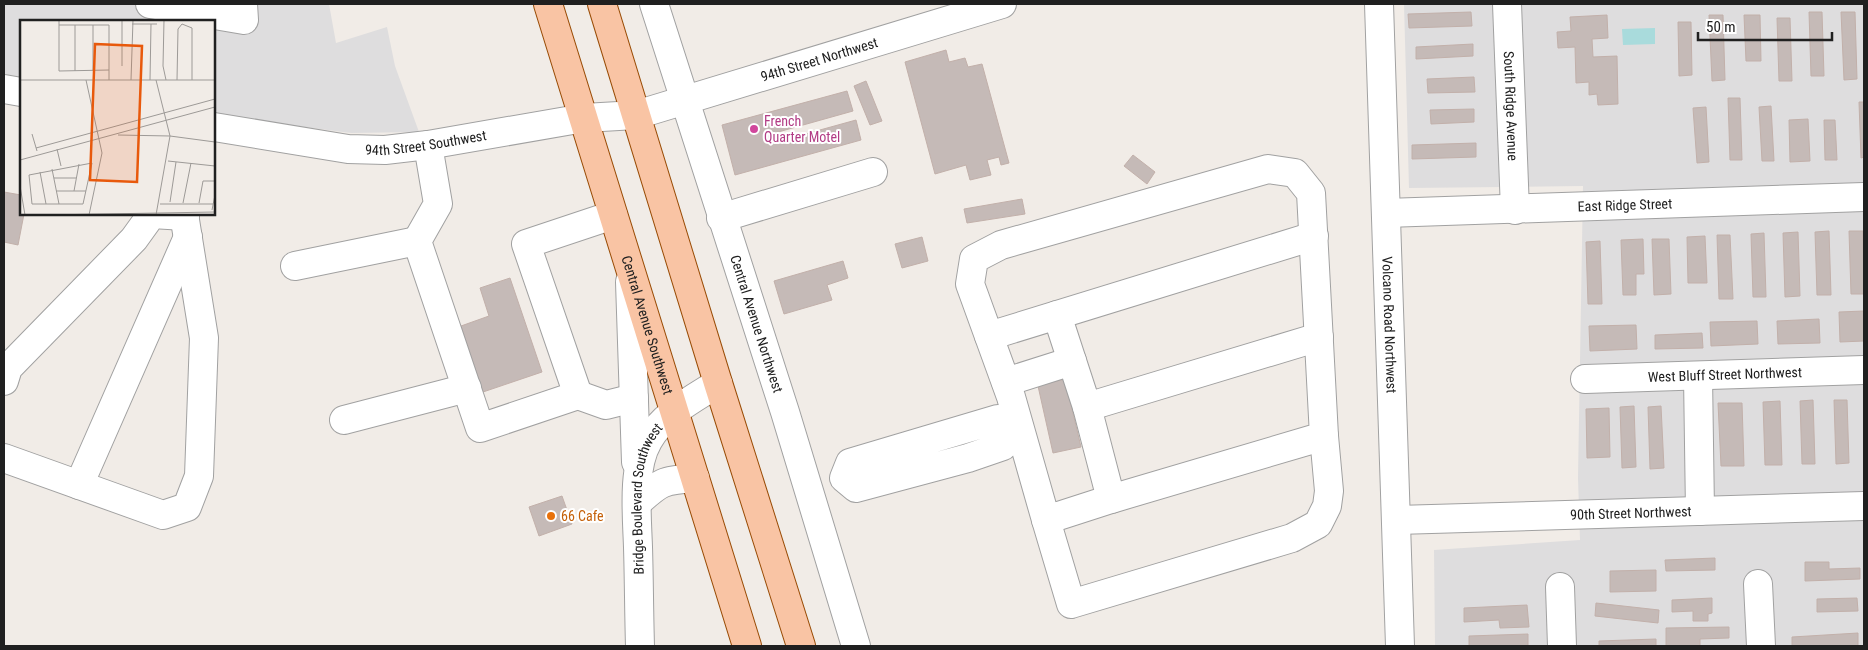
<svg xmlns="http://www.w3.org/2000/svg" width="1868" height="650" font-family="'Roboto Condensed',sans-serif">
<style>
.residential{fill:#deddde}
.water{fill:#a9dbdc}
.building{fill:#c5bab7;stroke:#c2b0aa}
.lines{fill:none;stroke-linecap:round;stroke-linejoin:round}
.minor-casing{stroke:#a1a1a1;stroke-width:30}
.major-casing{stroke:#984b05;stroke-width:30}
.minor{stroke:#fff;stroke-width:28}
.major{stroke:#f9c4a4;stroke-width:28}
.hotel-dot{fill:#d1479c;stroke:#fff;stroke-width:2}
.food-dot{fill:#e8710a;stroke:#fff;stroke-width:2}
.labels{text-anchor:middle;stroke-width:4;stroke-linejoin:round;paint-order:stroke}
.street-label{font-size:14px;fill:#202020;stroke:#fff}
.hotel-label{font-size:14px;fill:#b23c85;stroke:#fff;text-anchor:start}
.food-label{font-size:14px;fill:#c56008;stroke:#fff;text-anchor:start}
.inset-road{fill:none;stroke:#9d9a97;stroke-width:1}
.view{fill:#e8590c;fill-opacity:0.15;stroke:#e8590c;stroke-width:2.5}
.inset-edge{fill:none;stroke:#202020;stroke-width:2.5}
</style>
<rect width="100%" height="100%" fill="#f1ece7"/>
<!-- residential -->
<path class="residential" d="M4,4H329L336,43L387,27L395,66L419,132L351,133L257,121L214,113V21H21V77L4,74Z
M1404,4H1864V646H1435L1434,550L1580,540L1578,478L1583,186L1409,188Z"/>
<!-- water -->
<path class="water" d="M1655,28V44L1623,45L1622,29Z"/>
<!-- building -->
<path class="building" d="M1471,12L1472,26L1409,28L1408,14Z
M1809,12H1822L1824,76H1811Z
M1841,12H1855L1857,79L1844,80Z
M1607,15L1608,38L1592,39L1593,57L1617,56L1618,104L1598,105L1597,94L1589,95V82L1576,83L1575,47L1558,48L1557,32L1571,31L1570,17Z
M1709,15H1723L1725,80L1712,81Z
M1744,15H1760L1761,61H1746Z
M1777,18H1790L1792,81H1779Z
M1678,22H1691L1692,75L1679,76Z
M1473,44V56L1416,59V47Z
M946,50L949,62L965,58L968,67L982,64L1009,163L1001,165L999,157L987,160L991,175L970,180L966,165L935,174L905,62Z
M1474,77L1475,92L1428,93L1427,79Z
M866,81L882,121L870,125L854,86Z
M847,91L853,111L771,134L773,143L856,120L861,140L735,175L722,125Z
M1728,98H1740L1742,160H1730Z
M1859,102H1864V157L1861,158Z
M1771,106L1774,161H1762L1759,107Z
M1706,107L1709,162L1697,163L1693,108Z
M1474,109V122L1431,124L1430,110Z
M1808,119L1810,161L1790,162L1789,120Z
M1824,120H1835L1837,160H1825Z
M1476,143V157L1412,159V145Z
M1133,155L1155,172L1147,184L1124,166Z
M4,192L21,195V214H24L18,245L4,242Z
M1022,199L1025,214L967,223L964,209Z
M1829,231L1831,295H1817L1815,232Z
M1849,231H1863L1864,294H1851Z
M1798,232L1800,296L1785,297L1783,233Z
M1764,233L1766,297H1753L1751,234Z
M1717,235H1730L1733,299H1719Z
M1705,236L1707,283H1688L1687,237Z
M922,237L928,261L902,268L895,244Z
M1643,239L1644,274H1636V295H1623L1621,240Z
M1652,239H1669L1671,294L1654,295Z
M1600,241L1602,304H1588L1586,242Z
M843,261L848,278L827,285L832,300L784,314L774,281Z
M510,278L542,372L483,392L461,326L489,316L480,288Z
M1864,311V341L1840,342L1839,312Z
M1819,319L1820,343L1778,344L1777,321Z
M1757,321L1758,344L1711,346L1710,322Z
M1636,325L1637,349L1590,351L1589,326Z
M1702,333L1703,348L1655,349V335Z
M1065,379L1081,447L1053,453L1038,386Z
M1813,400L1815,464H1802L1800,401Z
M1834,400H1847L1849,463L1836,464Z
M1780,401L1782,465H1765L1763,402Z
M1718,403H1742L1744,466H1721Z
M1634,406L1636,467L1622,468L1620,407Z
M1661,406L1664,468L1650,469L1648,407Z
M1609,408L1610,457L1587,458L1586,409Z
M562,496L572,524L539,536L529,507Z
M1715,558V570L1666,571L1665,560Z
M1805,562H1829V569L1860,568V579L1805,581Z
M1656,570V591L1610,592V571Z
M1712,598V613L1708,614V621H1693V611L1672,612V600Z
M1857,598L1858,611L1817,612V599Z
M1596,603L1659,610L1658,623L1595,616Z
M1527,605L1529,627L1500,628L1499,620L1464,622V608Z
M1729,627V638L1700,639V646H1666V628Z
M1858,633V646H1792V637Z
M1528,634V646H1469V636Z
M1656,639V646H1599V641Z"/>
<g class="lines">
<defs>
<g id="minor">
<path d="M150,4L244,20L243,4"/>
<path id="s1" d="M654,4L785,412L856,646"/>
<path id="s2" d="M1379,4L1400,646"/>
<path id="s3" d="M1507,4L1515,210"/>
<path d="M4,89L21,92"/>
<path id="s4" d="M214,127L348,149L385,150L428,145L584,118L636,115L1002,4"/>
<path d="M428,145L438,204L417,241L480,428L578,395L526,244L613,215"/>
<path d="M1268,169L1295,173L1311,193L1324,436L1111,499L1046,520L1011,397L970,284L974,259L1001,245Z"/>
<path id="s5" d="M1386,213L1864,197"/>
<path d="M721,218L873,172"/>
<path d="M295,266L417,241"/>
<path d="M630,282L636,462"/>
<path d="M1057,315L1087,407L1319,337"/>
<path d="M989,336L1314,236"/>
<path d="M1698,376L1700,511"/>
<path id="s6" d="M1585,379L1864,370"/>
<path d="M4,381L8,368L134,239L152,214L185,216"/>
<path d="M1006,382L1072,361"/>
<path d="M578,395L606,405L634,398"/>
<path d="M1087,407L1111,499"/>
<path d="M998,419L1019,427L1003,446L968,458L856,488L844,478L850,463Z"/>
<path d="M344,420L467,388"/>
<path d="M4,458L163,515L187,507L199,476L204,338L184,214"/>
<path d="M79,485L188,237"/>
<path d="M637,503C660,482 663,480 695,478"/>
<path d="M1046,520L1071,604L1292,538L1318,524L1327,506L1329,491L1324,436"/>
<path id="s7" d="M1397,520L1864,506"/>
<path d="M1758,584L1761,646"/>
<path d="M1560,587L1562,646"/>
<path id="s8" d="M640,646C639,613 639,580 638,547C637,516 632,468 648,441C663,414 693,399 718,383"/>
</g>
<g id="major">
<path id="s9" d="M548,4L747,646"/>
<path d="M602,4L718,383L801,646"/>
</g>
</defs>
<!-- minor casing -->
<use href="#minor" class="minor-casing"/>
<!-- major casing -->
<use href="#major" class="major-casing"/>
<!-- minor -->
<use href="#minor" class="minor"/>
<!-- major -->
<use href="#major" class="major"/>
</g>
<!-- markers -->
<circle class="hotel-dot" cx="754" cy="129" r="5"/>
<circle class="food-dot" cx="551" cy="516" r="5"/>
<g class="labels">
<!-- street labels -->
<g class="street-label">
<text dy="5" stroke="none"><textPath href="#s4" startOffset="618">94th Street Northwest</textPath></text>
<text dy="5" stroke="none"><textPath href="#s3" startOffset="102">South Ridge Avenue</textPath></text>
<text dy="5" stroke="none"><textPath href="#s4" startOffset="214">94th Street Southwest</textPath></text>
<text dy="5" stroke="none"><textPath href="#s5" startOffset="239">East Ridge Street</textPath></text>
<text dy="5" stroke="none"><textPath href="#s9" startOffset="336">Central Avenue Southwest</textPath></text>
<text dy="5" stroke="none"><textPath href="#s1" startOffset="336">Central Avenue Northwest</textPath></text>
<text dy="5" stroke="none"><textPath href="#s2" startOffset="321">Volcano Road Northwest</textPath></text>
<text dy="5" stroke="none"><textPath href="#s6" startOffset="140">West Bluff Street Northwest</textPath></text>
<text dy="5" stroke="none"><textPath href="#s8" startOffset="149">Bridge Boulevard Southwest</textPath></text>
<text dy="5" stroke="none"><textPath href="#s7" startOffset="234">90th Street Northwest</textPath></text>
</g>
<!-- hotel labels -->
<g class="hotel-label">
<text x="764" y="126">French<tspan x="764" dy="16">Quarter Motel</tspan></text>
</g>
<!-- food labels -->
<g class="food-label">
<text x="561" y="521">66 Cafe</text>
</g>
</g>
<!-- overview -->
<g transform="translate(20 20)">
<rect width="195" height="195" fill="#f1ece7"/>
<path class="inset-road" d="M39,0V51L89,50M144,0L143,46L146,60M112,4H137M39,5H89V60M55,5V51M102,46V0M73,51V5M0,60H195M66,60L82,133L69,195M111,60L113,0M130,60L131,4M136,60L150,116L136,195M157,60L158,9L162,4L172,8V60M12,114L17,131M98,115L150,116L195,122M16,128L195,79M37,129L41,146M0,140L195,87M148,141L195,146M72,143L63,184H12L9,155ZM32,149L39,184M20,152L26,184M34,158H56M0,166L5,195M36,171H66M54,171L59,144M150,182L156,142M163,183L171,143M179,183L183,161H195M140,184H193M192,190L195,175M26,195L195,192"/>
<path class="view" d="M75,24L122,26L117,162L70,160Z"/>
<rect width="195" height="195" class="inset-edge"/>
</g>
<!-- border -->
<rect width="1868" height="650" fill="none" stroke="#202020" stroke-width="10"/>
<!-- scale -->
<path d="M1698 32v8h134v-8" fill="none" stroke="#202020" stroke-width="2.5"/>
<text x="1706" y="32" font-size="15" fill="#202020" stroke="#ffffff" stroke-width="4" paint-order="stroke">50 m</text>
</svg>
